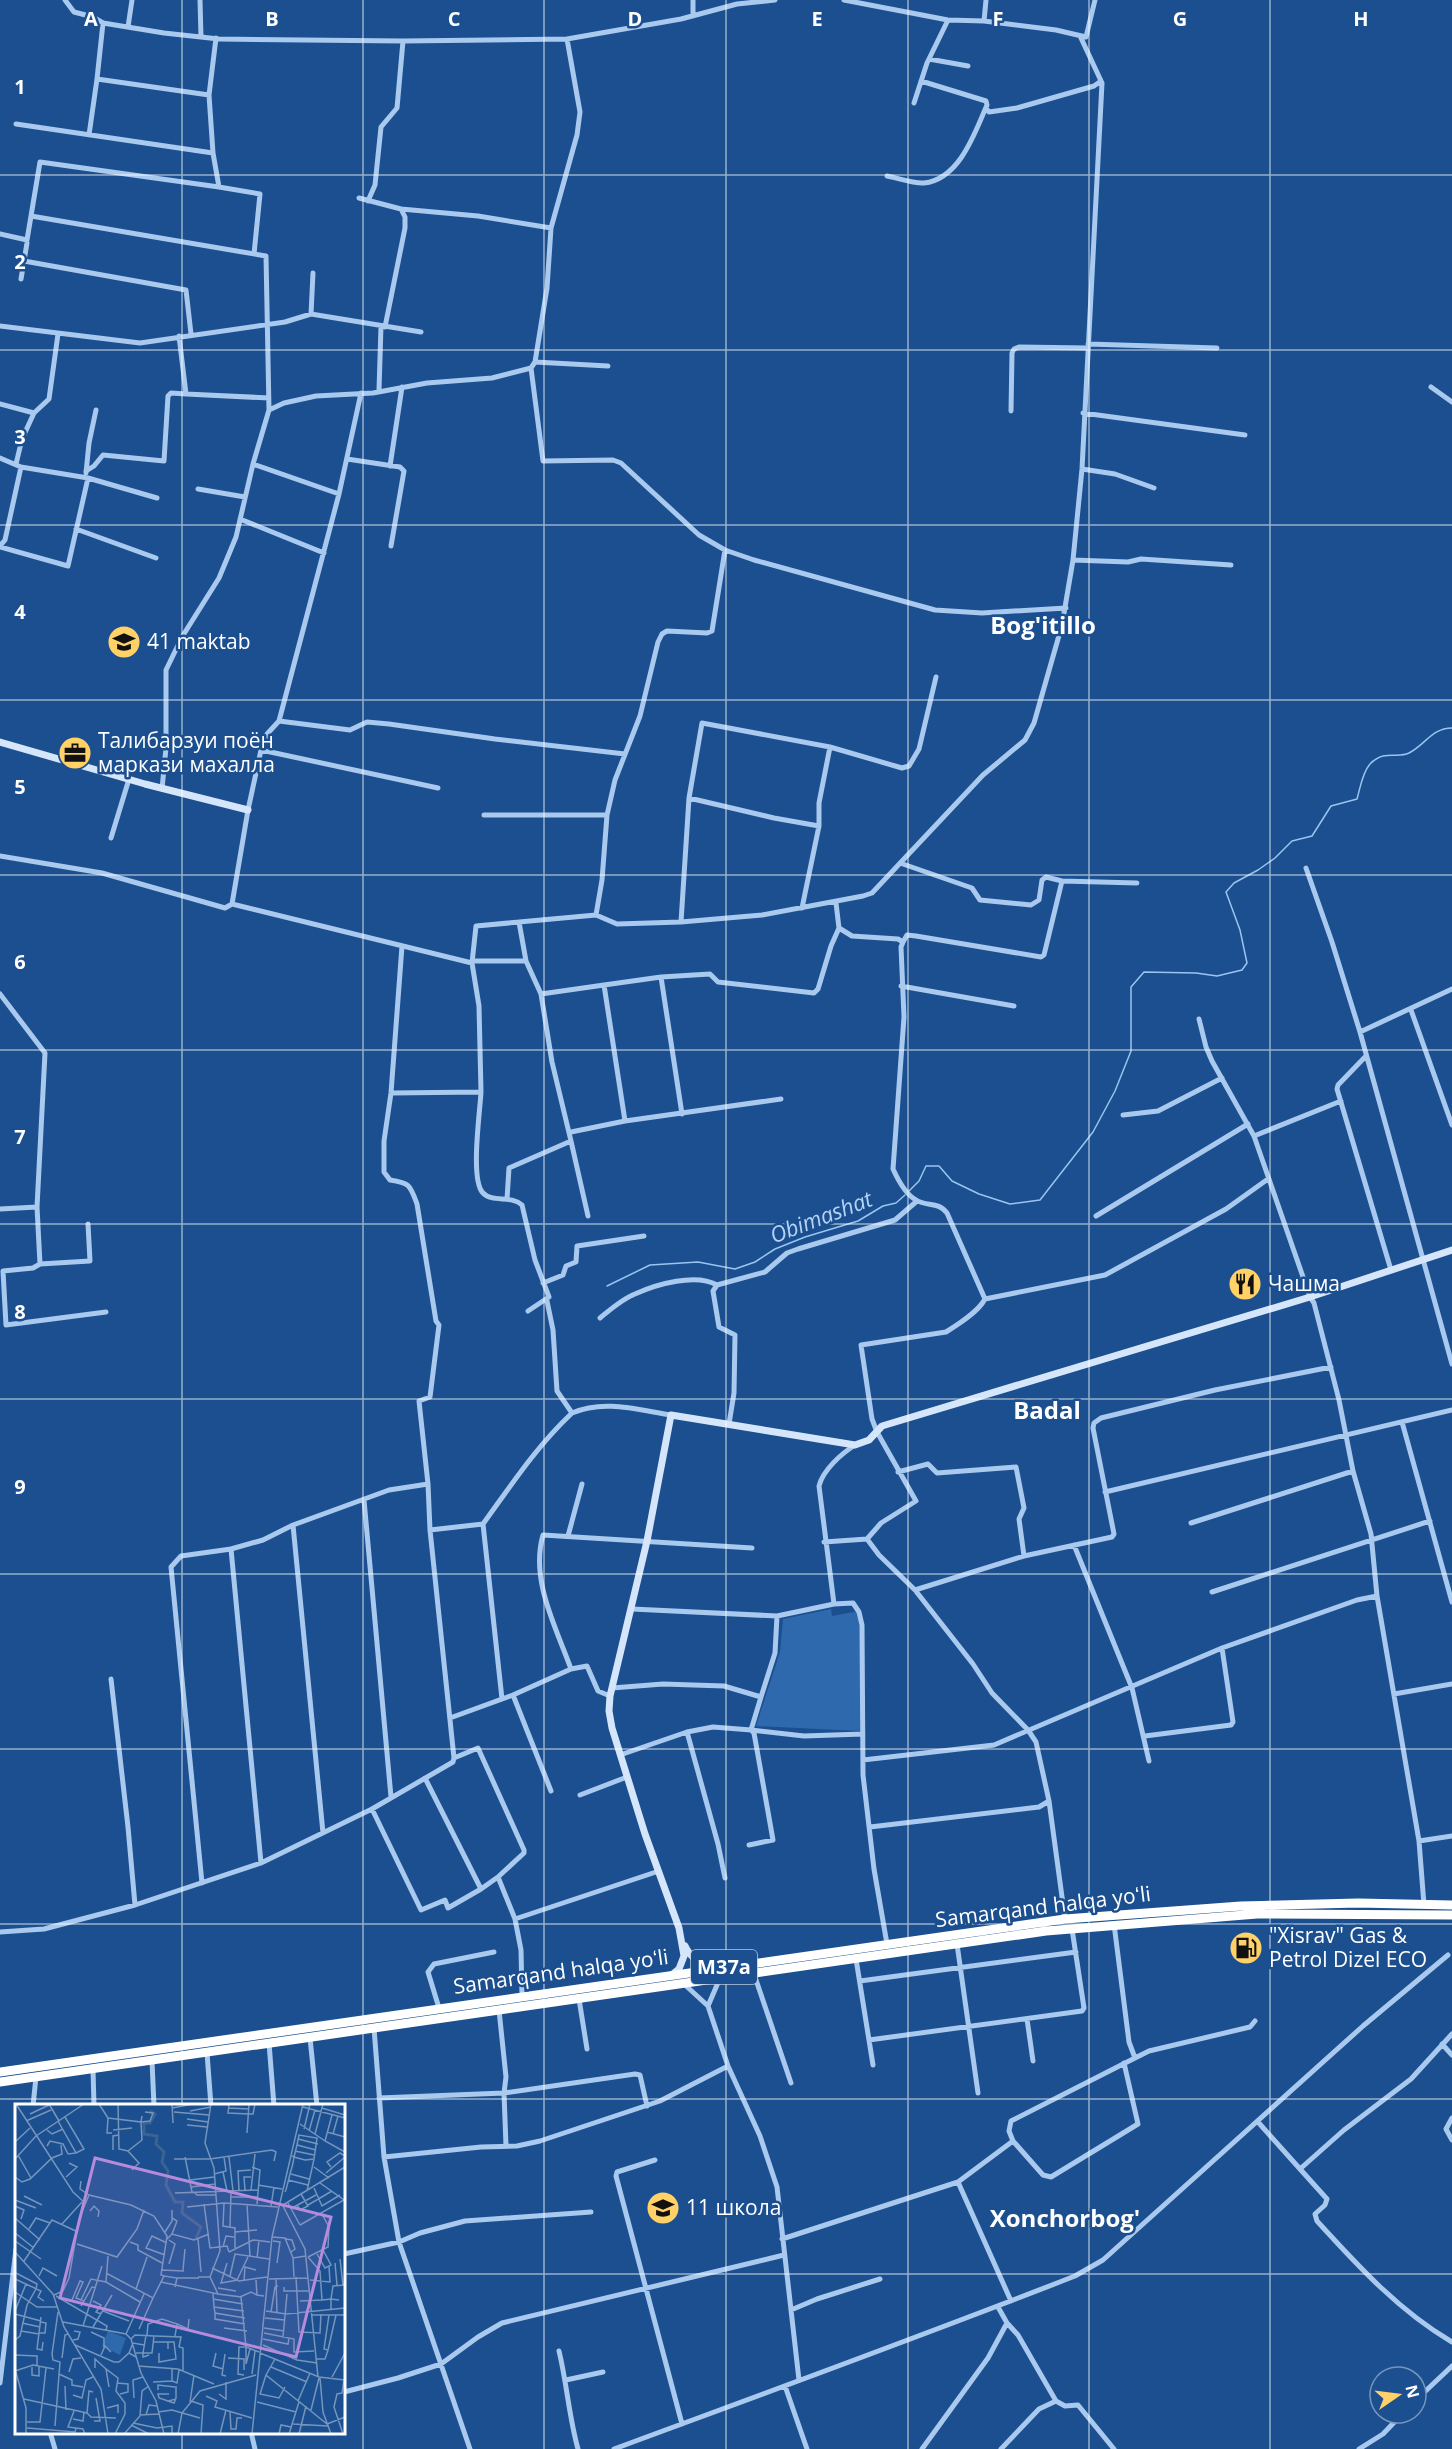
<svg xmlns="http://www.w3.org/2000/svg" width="1452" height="2449" font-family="'Open Sans',sans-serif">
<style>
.green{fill:#2e69ad}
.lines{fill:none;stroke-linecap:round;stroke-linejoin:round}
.stream{stroke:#9cc4f0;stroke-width:1.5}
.street{stroke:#a9c9ee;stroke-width:5}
.secondary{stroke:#d6e6fa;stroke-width:7}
.highway{stroke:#fff;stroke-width:9}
.grid{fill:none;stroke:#fff;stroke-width:1.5;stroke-opacity:0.55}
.labels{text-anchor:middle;stroke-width:5;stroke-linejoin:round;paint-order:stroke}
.shield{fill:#1b4f8f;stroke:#bbcadd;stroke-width:1.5}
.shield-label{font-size:20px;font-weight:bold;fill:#fff}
.poi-label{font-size:21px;fill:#fff;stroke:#1b4f8f;text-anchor:start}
.street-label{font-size:21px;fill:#fff;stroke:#1b4f8f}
.water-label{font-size:22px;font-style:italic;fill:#b5d3f5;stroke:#1b4f8f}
.quarter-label{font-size:24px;font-weight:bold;fill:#fff;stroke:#1b4f8f}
.inset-river{fill:none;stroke:#3c6290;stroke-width:3}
.inset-road{fill:none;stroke:#7695bc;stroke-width:1.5}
.view{fill:#b68bdc;fill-opacity:0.15;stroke:#b68bdc;stroke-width:3}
.inset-edge{fill:none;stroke:#fff;stroke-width:3}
.grid-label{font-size:20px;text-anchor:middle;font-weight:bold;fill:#fff;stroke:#1b4f8f;stroke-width:5;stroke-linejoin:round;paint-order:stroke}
</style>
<rect width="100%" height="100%" fill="#1b4f8f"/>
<!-- green -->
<path class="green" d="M831,1609L832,1616L859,1611L862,1675L860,1731L756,1726L780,1652L783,1619Z"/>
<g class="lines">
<!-- stream -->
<path class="stream" d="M908,1192L919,1181L926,1166H939L952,1181L979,1194L1010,1204L1040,1200L1093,1132L1115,1091L1131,1051V987L1144,972L1196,973L1217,976L1242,970L1247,963L1240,930L1226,892L1234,883L1258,870L1275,858L1292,841L1312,836L1331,806L1357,799C1360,789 1362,773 1370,764C1385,749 1397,759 1409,753C1425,745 1432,728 1452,728
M607,1286L650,1265L698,1262L735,1269L755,1262L775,1249L805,1237L858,1221L883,1206L896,1203L905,1195"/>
<!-- street -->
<path class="street" d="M65,0L74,12L93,17L103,23L164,33L219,39L403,41L567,39L681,19L737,4L775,0
M200,0L201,37
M693,0V16
M844,0L948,20L984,21L1056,30L1086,37L1095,0
M984,21L986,0
M103,23L97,79L209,95
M128,27L132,0
M567,39L580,112L577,135L551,228L547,288L535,362L531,368L543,461L613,460L621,463L699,535L725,550L754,560L935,610L982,613L1066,608
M929,59L968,66
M914,103L927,63L948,20
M986,108L989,112L1017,108L1094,86L1101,81
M89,135L97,79
M213,153L209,95L216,38
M887,176C898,178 914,184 924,183C960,179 975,132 987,105L986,101L921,81
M219,187L260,194L254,254
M359,198L401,209L405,217V228L385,327
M368,201L375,185L381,127L397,108L403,41
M401,209L478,216L551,228
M31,216L266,256L269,410L253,464L236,537L219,578L182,637L166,670V748L162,789
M0,234L27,240L40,162L219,187L213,153L16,124
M27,243L24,261L186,290L191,334
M21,279L24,261
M311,314L313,273
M0,326L140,343L285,322L311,314L421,332
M179,336L186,394L269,398
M1088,344L1217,348
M535,362L608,366
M1431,387L1452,402
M379,390L381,326
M361,393L339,494L279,721L267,734L261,750L248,810L232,904L472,963
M0,404L34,413L49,399L58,334
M269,410L284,403L316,396L373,393L427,383L492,378L531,368
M1011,411L1012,353L1014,349L1019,347L1088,348
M1083,413L1245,435
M0,458L21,467L88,478L157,498
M347,459L400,467L404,471L391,546
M16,464L22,439L34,413
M253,464L339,494
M390,466L402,387
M1082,469L1115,474L1154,488
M86,471L94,466L103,455L164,461L168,396L171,393L186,394
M86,473L89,443L96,410
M198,489L245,497
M240,519L324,553
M76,529L156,558
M0,546L5,540L21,467
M0,547L68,566L88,478
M1073,560L1128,562L1141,559L1231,565
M279,721L350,730L367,722L389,724L495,739L625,754
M830,747L902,768L909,766L919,749L936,677
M261,750L438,788
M689,798L774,818L819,826
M484,815H607
M111,838L129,779
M0,856L102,873L225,908L232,904
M900,863L972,888L980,900L1031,905L1039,900L1042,880L1046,877L1062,881L1137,883
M1306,868L1332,942L1360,1032L1452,1364
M836,903L839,928L852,936L898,939L903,942L901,947L904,1017L893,1169C898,1180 905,1194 916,1200C927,1207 938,1201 947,1213L985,1299
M596,915L602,880L607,815L615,780L640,716L658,642L662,634L667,631L707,633L712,631L725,550
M519,922L526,961L541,994L552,1062L571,1141
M681,922L689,798L702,723L830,747L819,803V826L802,908
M903,942L907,935L916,936L1041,957L1044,955L1062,881
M402,946L391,1093L384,1141V1172L390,1180C410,1183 410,1185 417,1204L436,1321L439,1325L430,1397L419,1401L428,1484L430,1530
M473,961H526
M661,977L682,1114
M604,985L661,977L710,974L718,982L814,993L818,989L831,946L839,928
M901,986L1014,1006
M0,994L45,1053L37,1207L0,1209
M541,994L604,985L625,1121
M1411,1010L1452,1125
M1199,1019L1206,1047L1212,1061L1254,1136L1310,1297L1314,1303L1339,1400L1353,1471L1371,1534L1377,1596L1419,1841L1424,1905
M1360,1032L1452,989
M1366,1056L1338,1085L1337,1089L1391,1270
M481,1092C480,1112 470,1180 483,1193C492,1203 512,1195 522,1205L535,1260L549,1297L528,1311
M391,1093L481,1092L479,1006L472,963L476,926L596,915L617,924L681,922L762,915L863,896L872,893L983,775L1025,740L1034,723L1062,625L1073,560L1082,469L1102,83L1081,38
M1123,1115L1158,1111L1222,1078
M571,1132L625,1121L781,1099
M1254,1136L1341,1101
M507,1199L509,1168L571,1141L588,1216
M37,1207L40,1264L33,1268L3,1271L6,1325L106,1312
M1096,1216L1248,1124
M40,1264L90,1261L88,1224
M543,1283L563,1275L566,1266L576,1262L577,1246L644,1236
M600,1318C611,1309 622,1299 635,1294C657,1284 696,1273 717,1285
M572,1413C604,1399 638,1410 671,1415
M1402,1422L1452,1602
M729,1424L734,1393L735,1335L719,1327L713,1291L717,1285L765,1272L787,1253L798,1249L895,1220L917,1201
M898,1472L928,1464L937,1473L1016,1467L1024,1508L1019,1519L1024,1556
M1105,1492L1452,1410
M364,1500L391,1797
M1191,1523L1353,1471
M483,1524L502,1699
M568,1536L582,1484
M867,1539L881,1523L916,1501L877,1432L872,1419L861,1345L946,1332C959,1324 978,1312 985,1299L1105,1275L1226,1209L1268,1179
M867,1539L879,1555L915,1590L973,1664L992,1693L1028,1730L1036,1742L1049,1801L1065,1919
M824,1542L867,1539
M1074,1545L1132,1688L1149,1761
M915,1590L1024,1556L1112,1537L1114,1534L1093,1428L1094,1423L1101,1418L1215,1390L1331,1367
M1212,1592L1430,1521
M834,1604L819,1486C823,1470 841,1454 855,1445
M632,1609L777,1616L834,1604L853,1603L859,1612L862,1625L863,1775L874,1869L887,1944
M111,1679L128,1827L135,1905
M612,1688L663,1684L724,1686L761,1697L751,1730L804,1736L863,1734
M1394,1694L1452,1684
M513,1695L551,1791
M610,1696L598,1691L587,1666L571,1669C556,1627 530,1580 543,1535L752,1548
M761,1697L775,1653L777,1616
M450,1718L513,1695L571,1669
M687,1732L718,1844L725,1878
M1145,1736L1231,1725L1233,1722L1222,1648
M620,1755L687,1732L713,1727L751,1730L754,1733L773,1840L749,1845
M454,1758L478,1748L524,1850V1853L498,1877L515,1919
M863,1760L994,1745L1222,1648L1357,1600L1377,1596
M425,1778L481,1889L498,1877
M580,1795L627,1777
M372,1809L421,1910L445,1900L448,1908L481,1889
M870,1827L1039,1807L1049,1801
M323,1833L293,1525L389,1490L428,1484
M1419,1841L1452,1836
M261,1863L231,1549L263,1540L293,1525
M202,1883L171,1567L181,1556L231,1549
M0,1932L44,1929L135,1905L261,1863L372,1809L453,1762L454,1758L430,1530L483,1524C512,1484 536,1447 572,1413L557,1391L553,1330L547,1301
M957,1944L978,2093
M856,1959L873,2065
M754,1974L791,2083
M860,1981L1076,1952
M684,1984L708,2006L728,2066L760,2136L777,2187L799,2380
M522,1996L521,1950L515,1919L659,1871
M579,1999L587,2049
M708,2006L720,1978
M439,2008L428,1972L434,1964L494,1952
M499,2010L506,2077L504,2093L506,2146
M1027,2019L1033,2061
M374,2028L384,2157L399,2242L470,2449
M310,2038L317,2106
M869,2040L1082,2011L1084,2008L1072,1929
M269,2043L274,2106
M1442,2044L1452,2055
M207,2053L211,2106
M1135,2058L1149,2051L1250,2027L1255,2021
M152,2061L154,2106
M93,2069L94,2106
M379,2098L504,2093L635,2074L640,2075L647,2106
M33,2106L36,2077
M1452,2118L1446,2129L1452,2140
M1258,2122L1300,2169L1344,2130L1411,2079L1452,2034
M1013,2141L1043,2175L1051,2177L1138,2124L1124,2063
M384,2157L481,2147L517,2146L540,2141L660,2101L728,2066
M655,2160L617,2172L616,2176L682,2424
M1300,2169L1327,2199L1325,2205L1315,2214L1317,2221C1358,2266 1399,2311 1452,2342
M782,2239L958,2182
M344,2254L399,2242L420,2233L465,2221L591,2212
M1011,2301L958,2182L1013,2141L1009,2131L1011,2121L1135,2058L1129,2042L1114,1924
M998,2307L1007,2323L1018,2335L1056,2401L1065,2406L1078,2405L1114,2449
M791,2310L817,2299L880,2279
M559,2351C567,2384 569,2417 578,2449
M566,2380L603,2372
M0,2383L16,2249
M785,2386L807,2449
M344,2392L398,2378L441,2364L478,2337L502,2323L784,2255
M1416,2400L1452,2366
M50,2432L55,2449
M251,2432L255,2449
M614,2449C768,2392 922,2336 1075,2276L1103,2260L1363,2026L1448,1955
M922,2449L988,2358L1007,2323
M1001,2449L1039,2409L1056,2401
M1359,2449L1383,2434L1403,2413"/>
<!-- secondary -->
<path class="secondary" d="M0,742L145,784L248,810
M685,1946C691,1959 700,1963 714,1968
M673,1974L679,1969L684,1956L679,1928L645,1834L612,1728L609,1711L610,1696L647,1541L671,1415L855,1445L869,1440L882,1426L1310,1297L1452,1250"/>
<!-- highway -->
<path class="highway" d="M0,2072L1065,1919L1241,1906L1358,1903L1452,1905
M0,2082L1046,1931L1257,1914L1452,1915"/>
</g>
<!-- grid -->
<path class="grid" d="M182,0V2106M363,0V2449M544,0V2449M726,0V2449M908,0V2449M1089,0V2449M1270,0V2449M0,175H1452M0,350H1452M0,525H1452M0,700H1452M0,875H1452M0,1050H1452M0,1224H1452M0,1399H1452M0,1574H1452M0,1749H1452M0,1924H1452M0,2099H1452M0,2274H16M344,2274H1452M182,2432V2449"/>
<!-- icons -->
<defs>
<symbol id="school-disc" viewBox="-11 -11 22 22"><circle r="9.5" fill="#ffd166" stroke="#1b4f8f"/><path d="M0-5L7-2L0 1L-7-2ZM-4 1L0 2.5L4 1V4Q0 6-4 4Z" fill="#111"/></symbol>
<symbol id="office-disc" viewBox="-11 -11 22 22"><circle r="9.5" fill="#ffd166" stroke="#1b4f8f"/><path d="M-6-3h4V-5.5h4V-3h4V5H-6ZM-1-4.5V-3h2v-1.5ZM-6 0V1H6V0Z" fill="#111"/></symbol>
<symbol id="restaurant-disc" viewBox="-11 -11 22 22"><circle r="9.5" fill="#ffd166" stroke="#1b4f8f"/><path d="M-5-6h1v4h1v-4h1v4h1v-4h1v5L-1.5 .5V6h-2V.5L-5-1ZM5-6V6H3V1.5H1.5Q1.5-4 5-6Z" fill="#111"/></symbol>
<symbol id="fuel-disc" viewBox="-11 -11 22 22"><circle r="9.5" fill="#ffd166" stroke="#1b4f8f"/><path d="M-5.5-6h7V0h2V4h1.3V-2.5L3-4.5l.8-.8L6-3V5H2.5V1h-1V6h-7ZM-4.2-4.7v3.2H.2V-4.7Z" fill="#111"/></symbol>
</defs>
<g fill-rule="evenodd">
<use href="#school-disc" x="105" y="623" width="38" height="38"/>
<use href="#office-disc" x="56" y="734" width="38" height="38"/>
<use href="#restaurant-disc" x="1226" y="1265" width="38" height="38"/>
<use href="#fuel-disc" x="1227" y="1929" width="38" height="38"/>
<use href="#school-disc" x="644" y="2189" width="38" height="38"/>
</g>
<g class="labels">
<!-- shield labels -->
<rect class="shield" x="691" y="1950" width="66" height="34" rx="4.5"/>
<g class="shield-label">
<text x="724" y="1974">M37a</text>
</g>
<!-- poi labels -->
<g class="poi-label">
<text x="147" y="649">41 maktab</text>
<text x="98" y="748">Талибарзуи поён<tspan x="98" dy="24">маркази махалла</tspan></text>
<text x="1268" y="1291">Чашма</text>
<text x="1269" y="1943">"Xisrav" Gas &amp;<tspan x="1269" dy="24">Petrol Dizel ECO</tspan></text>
<text x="686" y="2215">11 школа</text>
</g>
<!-- street labels -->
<g class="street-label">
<text transform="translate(1043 1907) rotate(-7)" y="7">Samarqand halqa yoʻli</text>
<text transform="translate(561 1972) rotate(-8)" y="7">Samarqand halqa yoʻli</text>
</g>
<!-- water labels -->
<g class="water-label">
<text transform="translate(821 1217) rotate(-21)" y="8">Obimashat</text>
</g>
<!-- quarter labels -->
<g class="quarter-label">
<text x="1043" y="634">Bog'itillo</text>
<text x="1047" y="1419">Badal</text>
<text x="1065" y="2227">Xonchorbog'</text>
</g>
</g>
<!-- overview -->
<g transform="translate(15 2104)">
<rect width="330" height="330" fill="#1b4f8f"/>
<path d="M93,227L111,234L105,251L87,242Z" fill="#2e69ad"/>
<path class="inset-river" d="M135,7L140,10L135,19H129V30L142,32L141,40L149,48L147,58L153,67L151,81L160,98H168L167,109L186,123L181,134"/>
<path class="inset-road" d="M1,0L58,88L71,100M34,0L44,17M84,0L93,14L92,29H97M103,0L104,45L113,47L124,59L117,66M157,0L158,19M214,0L213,9L234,10H238L240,0M288,3L330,14M157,4L178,0M213,4L234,5M307,4L330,11L329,14M175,7L196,3M159,8L194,11M15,10L34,1M317,11L310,37L330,48M127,12L126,18L135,17L138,9L130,8M50,13L69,45L61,49M93,14L126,18L127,36L113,47M172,15L193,18M11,17L36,6M43,17L61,49L53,50M285,20L310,37M172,21L192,23M289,25L295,0M32,26L37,30L48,25M98,26L117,24M294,27L300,6M312,28L330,33M232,29L234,0M300,30L308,0M318,30L323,12M283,35L303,40M0,38L15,24M282,41L301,46M32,42L35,37L48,40L53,50M98,46V32L104,31M280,47L299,51M3,51L16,74M170,53L177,88M214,53L218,87M0,55L21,32L69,0M159,55H195M195,55L257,46L261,48L259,57M237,63L245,66L242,100M299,63L314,74M316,63L312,58L325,49L330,52M208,68L212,87M311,69L330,53M199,70L211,67L209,53M276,70L294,75M0,73L7,78L15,75L37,54L47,50L46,41M51,73L62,63L54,59M175,76L199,73M273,76L293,81M66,77L65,85L74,91L116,101L139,112L152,132L146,171L149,172L138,194L91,169M243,81L267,85M176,83L200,80M299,84L307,102L325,91M224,86L223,67L236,66M230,86L229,73H236M236,86L240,50M292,87L299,55M179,88L182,91H201M270,88L271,86L275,70L277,63L278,59L279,53L282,41L284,31L302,34L299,55L290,56L279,53L277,52M160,89L243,86M9,92L27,101M216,93H242M0,96L21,104M209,99L208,122L220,124V144M273,99L285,121M189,100L195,144L212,142L214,148M232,100L235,153M268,101L330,63M282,101L285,106L293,102L286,90M293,101L317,87M0,102L9,106L6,115M256,102L259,83M268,102L290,145L303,273M172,103L209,99L263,103M277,104L301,91M75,107L79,102L84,107L83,113M0,114L25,136M157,114L162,117L157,130M47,120L67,98M285,121L329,96L305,79M215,123L216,87M14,125L21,114L35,119M150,128L157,117V106M220,128L242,126M0,129L19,144M257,133L270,134L278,154L291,152M152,135L157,130L179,136L194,130M183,135L186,168M271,135L277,136L280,145L276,148M0,137L26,155M258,137L265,138L262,159M115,138L123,141V146L147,159M62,140L102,153L122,125L129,106M208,143L211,132L219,133M0,148L38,190L49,223L86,285L93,330M214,148L238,136L255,138M302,150L310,164L316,161L308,146M150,151L131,144L137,132L152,139M293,153L313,143L314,123L307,110M242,154L244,136M278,154L279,173M325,155L328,181M9,157L37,116L63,128M212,159L206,179L223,176M320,159L322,181M154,160L160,140L154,136M197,164L224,177L252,173M146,166L169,167M168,166L170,145M1,169L22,180L21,185M24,172L28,164L42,172M149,172L162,174L160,183M215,172L220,150L254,155M183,173H195L203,190L226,193L231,243L244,248M195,173L205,147L199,64L190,39L196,0M281,173L284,228L305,229L306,210M162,174H184M261,174L262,209M0,175L26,187L23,193L29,197M254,175L293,174M222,176L233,153M241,176L242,191L249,192M295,176L315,178L314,162M229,177L230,163L241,166M91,178L93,152M146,178L203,190M269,183V187H295M203,184L221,187M121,185L132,153M0,188L22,203H42M198,189L199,203L229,207M39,191L48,187L54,174L64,115L74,91M41,192L92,222L91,226M225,193L236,188L242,191M198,195L228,200M57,196L65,177L68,178L61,194L69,197L66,202M66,196L76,175L91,178L125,198M307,196L316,195L318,182L330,181M69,197L77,183L81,184M78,197L86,201L81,208L86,210M285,197L307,196L305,167L293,153M199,203L200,209L230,214M316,205V195L324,196M0,207L11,180M88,207L114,217M251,207L271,210L330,204M256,208L260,183L263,182M200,209V215L230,220M0,210L26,217M297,211H330M26,213L22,245L27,246L28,238M250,214L270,216M48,218L111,230L116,235L126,269L141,297L149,330M7,219L25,223M162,220L173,225L174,215M68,222L87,162M78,223L97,191M209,224L232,227M249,224L269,227M124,225L138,194M6,227L24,230M76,228L89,234V245M24,229H30L31,219L26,218M249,229L279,235V248L299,247M111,230L129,190M131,231L128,249V253L134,251M132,231L133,220L147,215L162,220L160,232M140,232L166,233L164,243M268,233L272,190M116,235L120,231L139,232L137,249H121M248,235L273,240L274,234M0,236L5,232L12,201L21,185M58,236L63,235L65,228L59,227M139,238H153V245M60,241L99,258H104L114,249L121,253M248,241L282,256L302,259M164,243L168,244V267M313,246L321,211M114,249L118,239L129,241M144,249V258L161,255L159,238H153M201,249L198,262L208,265M245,249L304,273L330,276M210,250L207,271L211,272M0,251L22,252V262M86,251L90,242L96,248M47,254L50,231L53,230M213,254L229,255V266M260,255L251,271L312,320M301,255H310L313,246L309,245L314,211M123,262L163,265L199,280M17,263V271L24,272V262M256,263L292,278M80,264V255L91,265M0,265L11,304V330M157,265V277L162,279L164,266M0,267L18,261L39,265M54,268L58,255L66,254M44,270L57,276V281L68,283M237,270L240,247M229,271L223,270L224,243H231V260L235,245M251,271L245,290L264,294L270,283M317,273L330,249M305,274L308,308L316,330M138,278L157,277M102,279L113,280V288L105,290M50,282L51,306M94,283L91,265L103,274L101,287L110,299V310L100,330M143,286V281L160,283M204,290L211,295V278M58,291L67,294L71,276L78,273M191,292L202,297L200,303L237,314M119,294L118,276L128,273M9,295L72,309L76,313L101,314M161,295L153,297L159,299L161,294V282M153,297L144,294L143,290H154M176,297L188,301L186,330M283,297L295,269M175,298L179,271M242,298L281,308M92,304L103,301V309M296,306L304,274M59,307L53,323L68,325L70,330M143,308L157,306L185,314M215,308L216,325H221L222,314H227M72,309L74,287L78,288M125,311L144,310M131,311L134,301L142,302M58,315L68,317L69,308M79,317H85L81,294M12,318H25L31,264M118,319L142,324L157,322V330M278,320L313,322M312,320L330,313M116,321L134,330M40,322L45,258L38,256L37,250L43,208M12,324L60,328L61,324M109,330L125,312L127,287L134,282M163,330L167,309L185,287L241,271M205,330L211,306M237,330L257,133L288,0M264,330L266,321L276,323M274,330L284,298M284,330L291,302M328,330L319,303L322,290L327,289L329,276"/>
<path class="view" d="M80,54L316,113L281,253L45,194Z"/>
<rect width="330" height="330" class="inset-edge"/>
</g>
<g class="grid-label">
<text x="91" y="26">A</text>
<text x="272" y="26">B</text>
<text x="454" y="26">C</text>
<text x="635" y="26">D</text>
<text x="817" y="26">E</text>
<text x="998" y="26">F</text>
<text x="1180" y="26">G</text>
<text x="1361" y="26">H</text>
<text x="20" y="94">1</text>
<text x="20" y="269">2</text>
<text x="20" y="444">3</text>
<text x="20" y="619">4</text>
<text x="20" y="794">5</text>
<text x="20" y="969">6</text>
<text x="20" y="1144">7</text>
<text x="20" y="1319">8</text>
<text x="20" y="1494">9</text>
</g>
<!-- north arrow -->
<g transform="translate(1398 2395) rotate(76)"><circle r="28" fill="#1b4f8f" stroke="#7695bc" stroke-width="1.5"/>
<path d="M0-4.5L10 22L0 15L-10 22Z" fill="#ffd166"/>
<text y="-9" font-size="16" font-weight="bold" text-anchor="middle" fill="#ffffff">N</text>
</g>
</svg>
